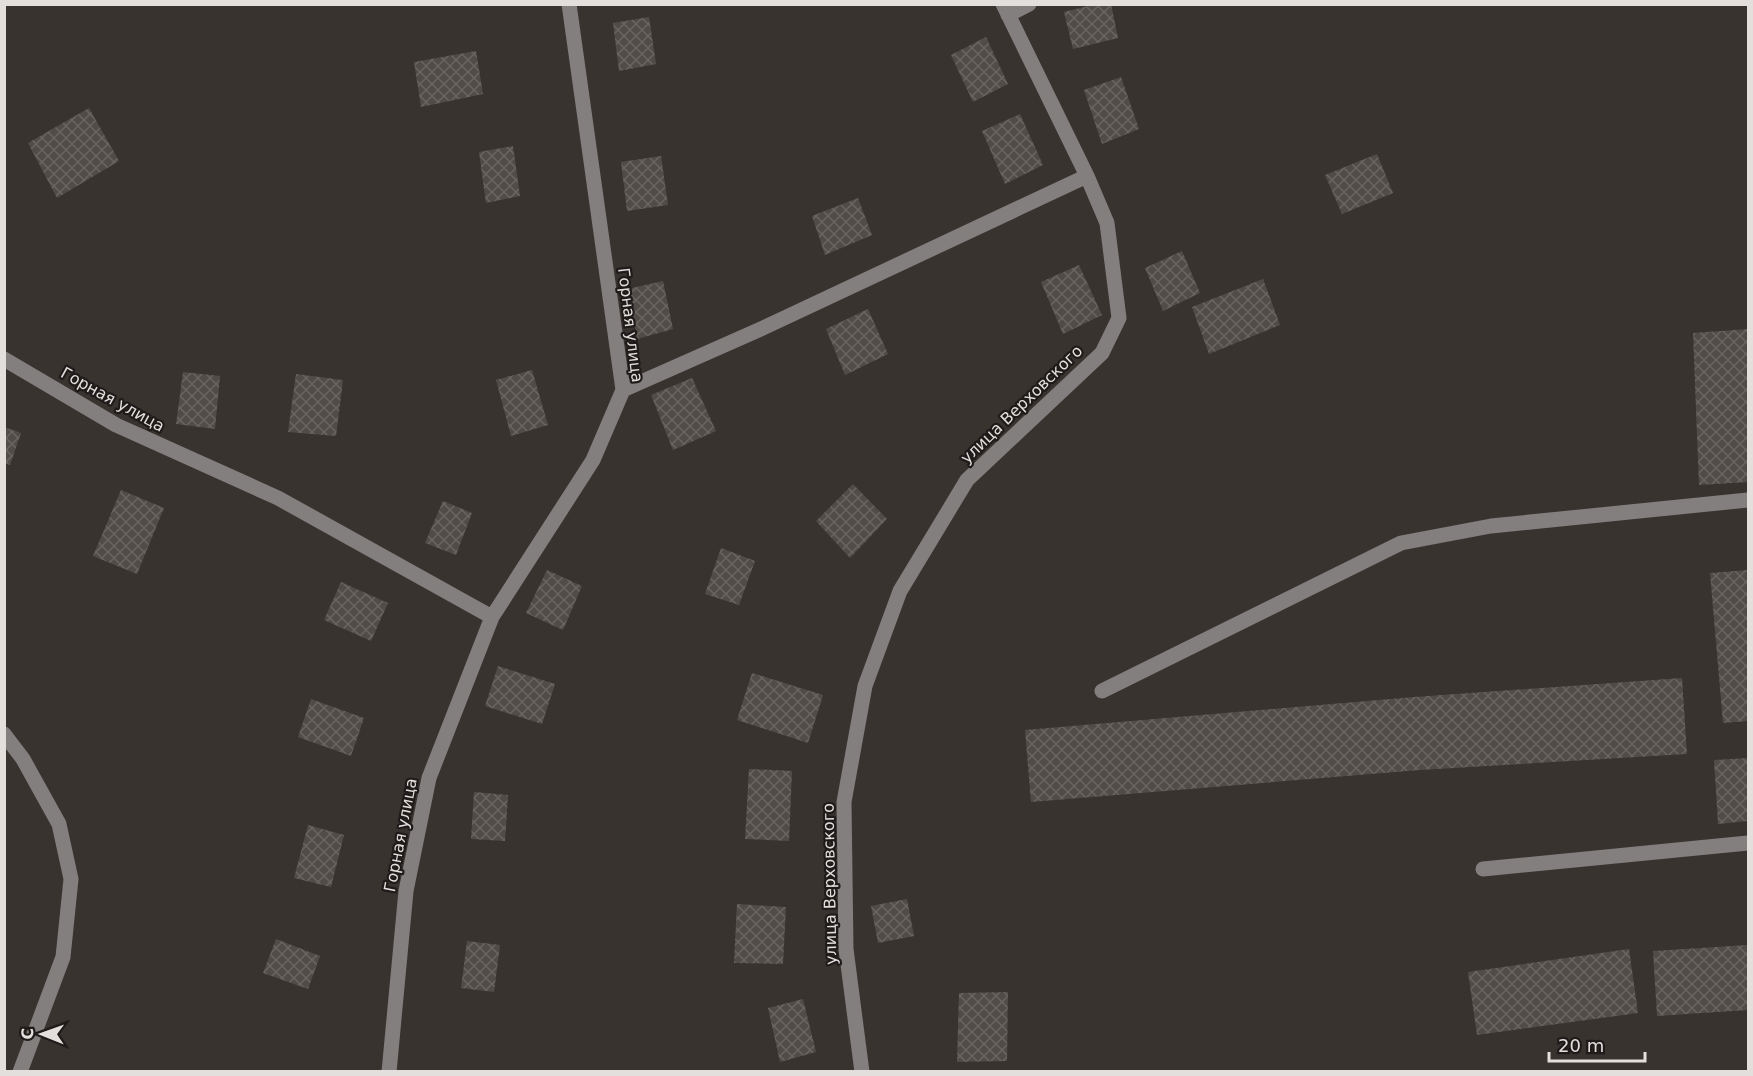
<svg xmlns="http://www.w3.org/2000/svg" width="1753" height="1076" font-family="'DejaVu Sans',sans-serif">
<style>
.building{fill:url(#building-cross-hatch)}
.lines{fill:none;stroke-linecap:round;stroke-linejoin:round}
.minor{stroke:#827f7e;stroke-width:15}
.labels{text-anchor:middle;stroke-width:4.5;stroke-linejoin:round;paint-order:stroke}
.street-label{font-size:16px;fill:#e3dfdd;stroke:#1e1b1a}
</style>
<defs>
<pattern id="building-cross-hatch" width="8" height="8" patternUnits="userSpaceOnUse" patternTransform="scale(1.5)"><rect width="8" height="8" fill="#514c47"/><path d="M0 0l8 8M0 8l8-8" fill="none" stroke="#6a6561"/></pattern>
</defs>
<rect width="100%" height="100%" fill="#393330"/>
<!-- building -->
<path class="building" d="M1096,4H1111L1118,38L1073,49L1064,12Z
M649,17L656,64L619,71L613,23Z
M986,37L1008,84L973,102L951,55Z
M476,51L483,94L421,107L414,62Z
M1121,77L1139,129L1102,144L1084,90Z
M89,108L119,161L57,198L28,143Z
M1020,114L1043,165L1005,184L982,131Z
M513,146L520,196L486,203L479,152Z
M1377,154L1393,193L1342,214L1325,175Z
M661,156L668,205L627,211L621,162Z
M858,198L872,235L825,255L812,216Z
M1182,251L1200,293L1163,311L1145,268Z
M1079,265L1102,315L1063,334L1041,282Z
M1263,279L1280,325L1209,354L1192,307Z
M663,281L673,329L637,339L628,289Z
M868,309L888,354L845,375L826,329Z
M1748,329V482L1699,485L1693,333Z
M532,370L548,425L511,436L496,380Z
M183,372L220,376L215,429L176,424Z
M296,374L343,380L336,436L288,432Z
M692,378L716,431L673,450L651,395Z
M4,427L21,433L10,465L4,463Z
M853,484L887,519L850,558L816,521Z
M121,490L164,508L137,574L93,556Z
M443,501L472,513L456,555L425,543Z
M721,548L755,561L739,605L705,594Z
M547,570L582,586L563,630L526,613Z
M1748,570V721L1723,723L1710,573Z
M341,582L388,603L371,641L324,620Z
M498,666L555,684L542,724L485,706Z
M752,673L823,695L808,743L737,720Z
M1682,678L1687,754L1420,770L1031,802L1025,730L1414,697Z
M311,699L364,718L351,756L298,737Z
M1748,758V821L1718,824L1714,760Z
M749,769L792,771L789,841L745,839Z
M474,792L508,795L505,841L471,839Z
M308,825L344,835L331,887L294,878Z
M907,899L914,936L878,943L871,906Z
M737,904L786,907L783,964L734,963Z
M276,939L320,956L308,989L263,973Z
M467,941L500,945L494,992L461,988Z
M1748,945V1010L1657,1016L1653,951Z
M1629,949L1638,1013L1477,1035L1468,972Z
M1008,992L1007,1061L957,1062L959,993Z
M803,999L816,1052L780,1062L768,1008Z"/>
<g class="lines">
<!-- minor -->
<path class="minor" d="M1008,15L1029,4
M4,359L116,425L278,498L492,617
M623,390L763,328L1087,176
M1102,691L1401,543L1491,526L1748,500
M4,734L23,759L59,824L71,879L63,957L20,1072
M1483,869L1748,843
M389,1072L406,891L429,778L492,617L593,460L623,390L569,4
M862,1072L846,949L844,802L865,686L900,591L967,480L1102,353L1119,318L1107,223L1087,176L1003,4"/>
</g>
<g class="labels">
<!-- street labels -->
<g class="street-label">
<text transform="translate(631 325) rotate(83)" y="6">Горная улица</text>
<text transform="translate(113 399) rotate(29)" y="6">Горная улица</text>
<text transform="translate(1021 404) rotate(-44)" y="6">улица Верховского</text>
<text transform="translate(400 835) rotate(-79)" y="6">Горная улица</text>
<text transform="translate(829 884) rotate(-91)" y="6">улица Верховского</text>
</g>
</g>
<!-- border -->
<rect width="1753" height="1076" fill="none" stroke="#e3dfdd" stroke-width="12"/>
<!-- north arrow -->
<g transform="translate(42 1034) rotate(271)" stroke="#1e1b1a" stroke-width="4.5" paint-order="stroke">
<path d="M0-4.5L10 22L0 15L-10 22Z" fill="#e3dfdd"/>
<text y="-9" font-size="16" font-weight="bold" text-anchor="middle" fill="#e3dfdd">С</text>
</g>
<!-- scale -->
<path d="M1549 1052v9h96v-9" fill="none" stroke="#e3dfdd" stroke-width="3"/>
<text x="1558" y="1052" font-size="18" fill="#e3dfdd" stroke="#1e1b1a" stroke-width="4.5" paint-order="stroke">20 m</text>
</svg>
